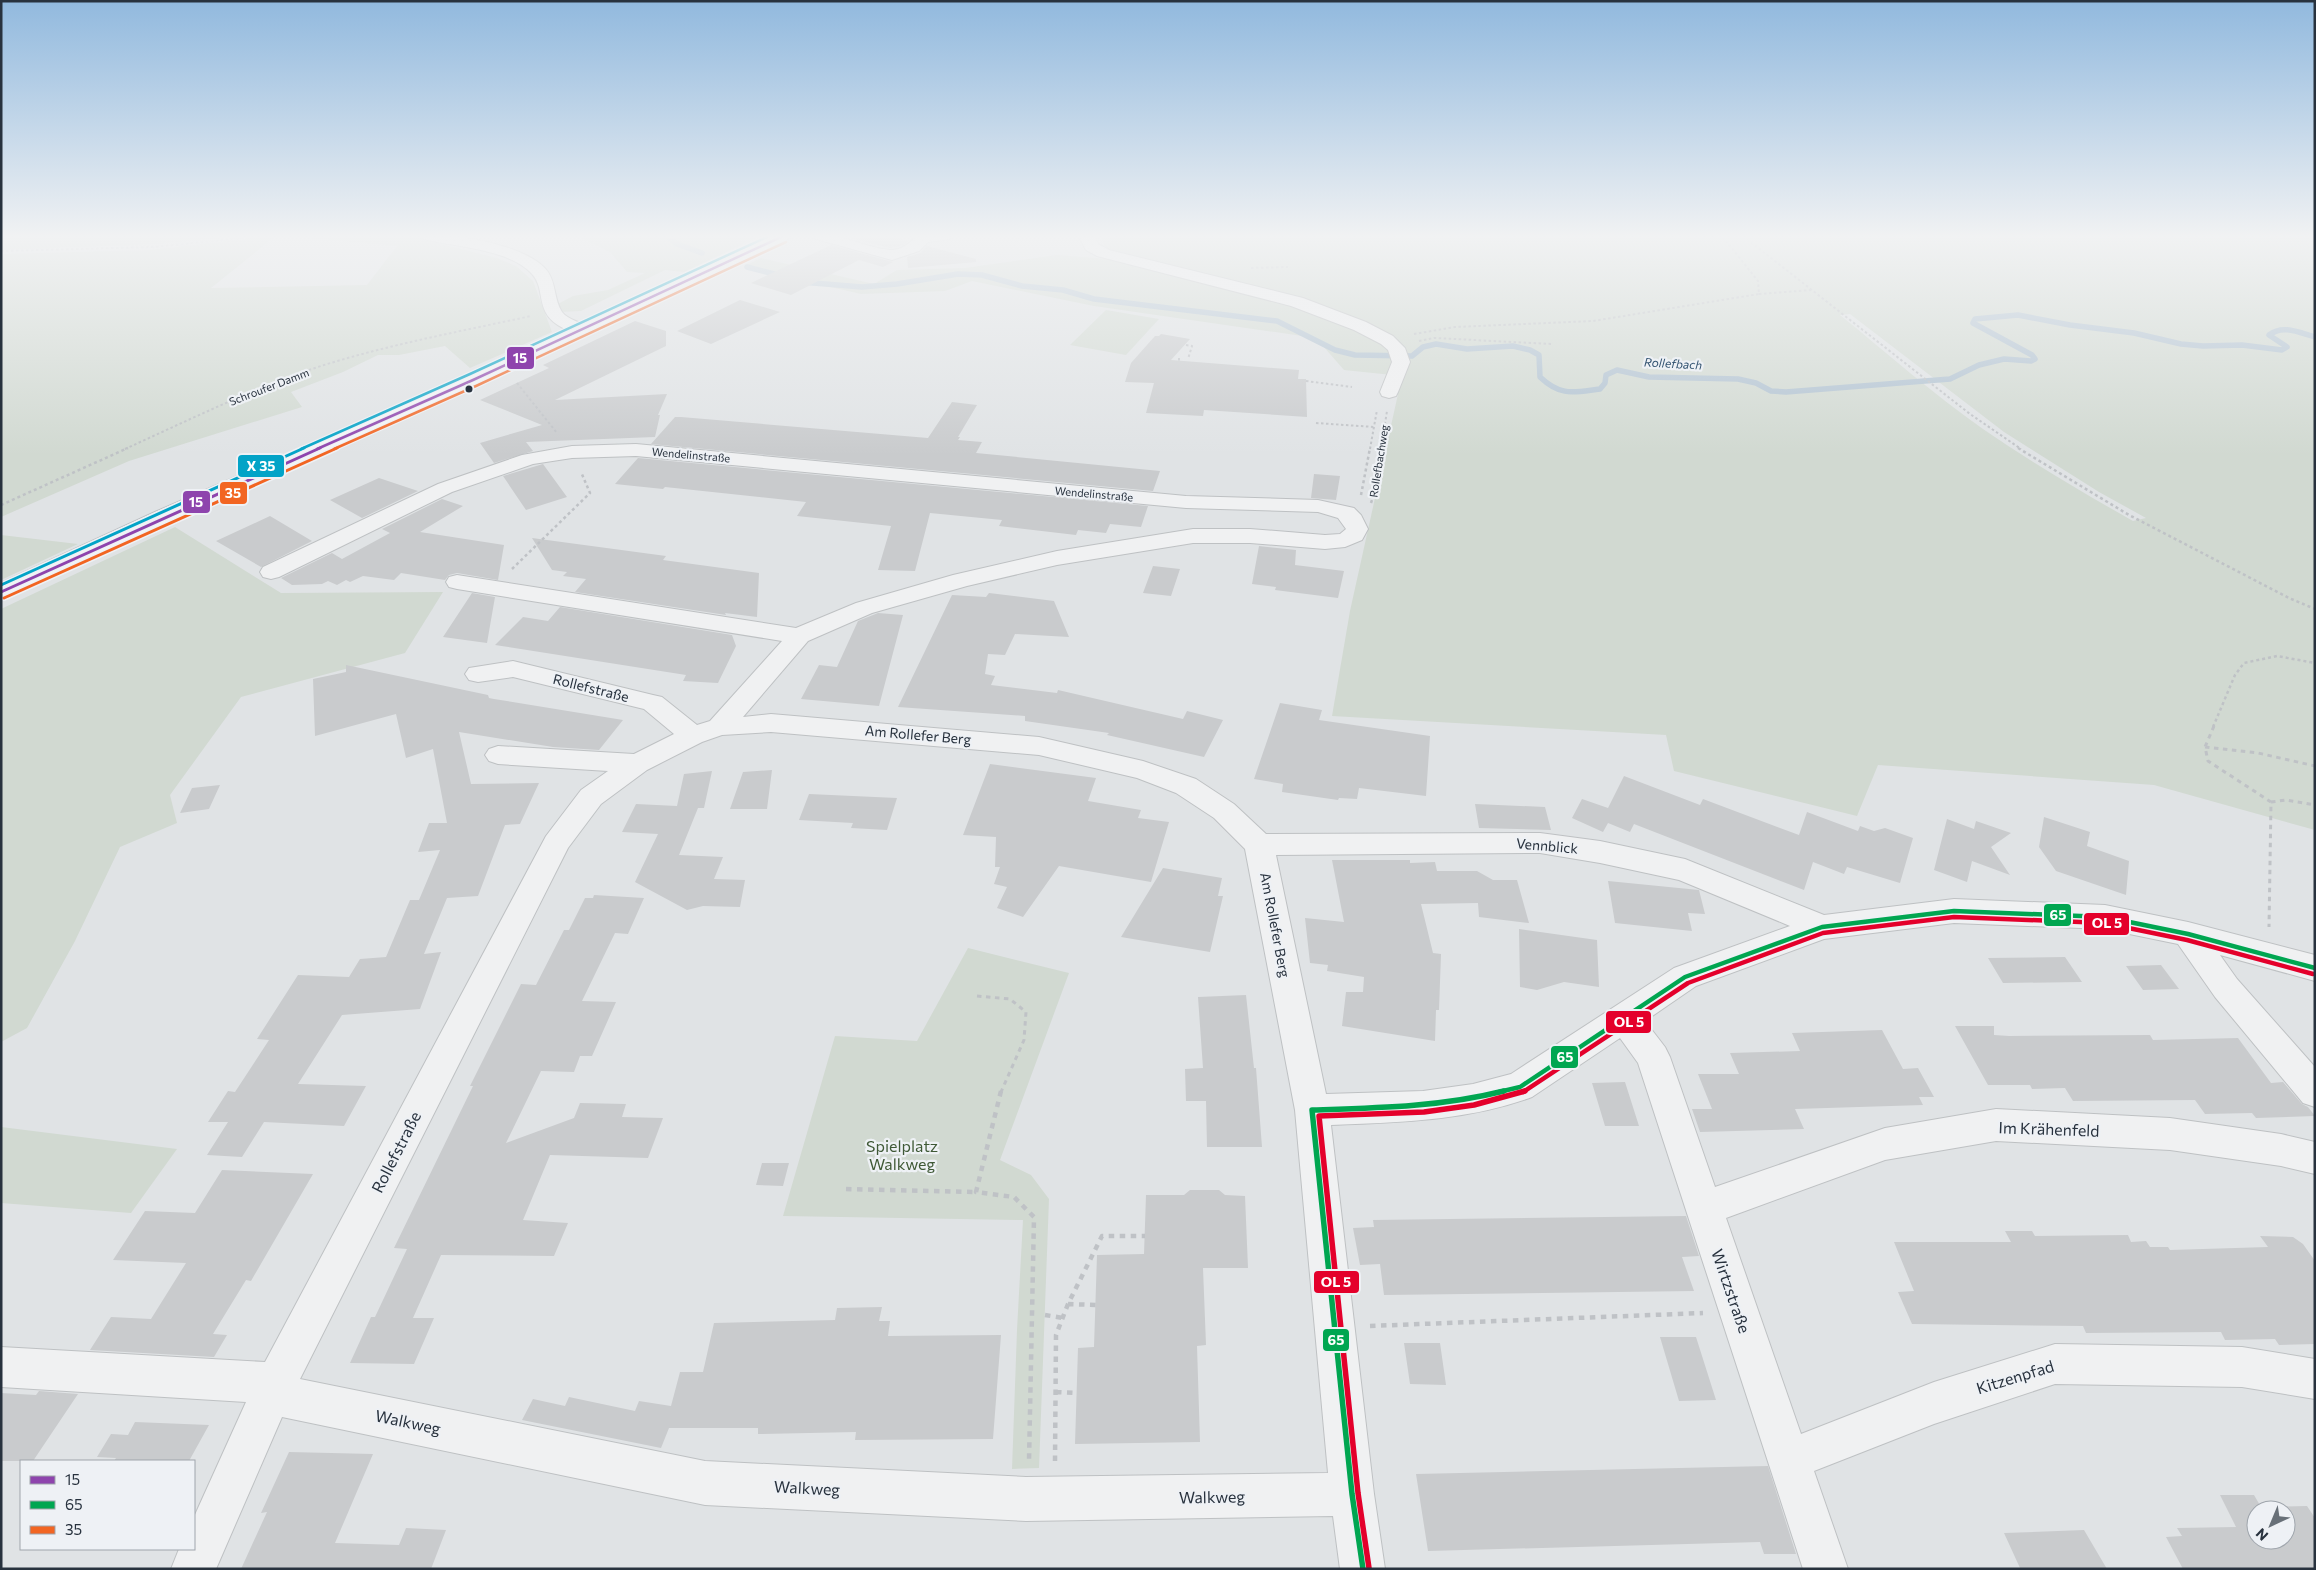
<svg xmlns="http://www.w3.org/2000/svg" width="2316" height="1570" font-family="Commissioner,sans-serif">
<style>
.green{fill:#d1d9d1;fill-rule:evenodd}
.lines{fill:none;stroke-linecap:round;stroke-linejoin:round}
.stream{stroke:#afc1d0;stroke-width:5.5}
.building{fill:#c9cbcd;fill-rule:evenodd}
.minor-casing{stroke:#bec1c3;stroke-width:2}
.major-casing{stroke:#bdc0c3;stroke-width:2}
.path-far3{stroke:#bfc2c6;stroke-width:2;stroke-dasharray:2.5 2.5;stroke-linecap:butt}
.path-far2{stroke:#bfc2c6;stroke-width:2.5;stroke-dasharray:3 3;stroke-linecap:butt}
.path-far1{stroke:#bfc2c6;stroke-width:3;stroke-dasharray:4.5 4.5;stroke-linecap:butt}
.path{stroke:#bfc2c6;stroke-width:4.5;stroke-dasharray:5.5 5.5;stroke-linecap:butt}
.minor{fill:#f0f1f2;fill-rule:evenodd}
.major{fill:#f4f5f6;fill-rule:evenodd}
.bus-1-far1-casing{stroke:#eef1f5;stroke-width:5}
.bus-1-casing{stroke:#eef1f5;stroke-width:6}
.bus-2-far1-casing{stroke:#eef1f5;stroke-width:8}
.bus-2-casing{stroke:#eef1f5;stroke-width:9}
.bus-3-far1-casing{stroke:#eef1f5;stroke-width:5}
.bus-3-casing{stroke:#eef1f5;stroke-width:6}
.bus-4-far1-casing{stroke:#eef1f5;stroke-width:5}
.bus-4-casing{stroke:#eef1f5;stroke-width:6}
.bus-5-far1-casing{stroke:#eef1f5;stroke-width:8}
.bus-5-casing{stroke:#eef1f5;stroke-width:9}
.bus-1-far1{stroke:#8e44ad;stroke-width:2.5}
.bus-1{stroke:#8e44ad;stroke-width:3}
.bus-2-far1{stroke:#00a651;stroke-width:4.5}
.bus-2{stroke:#00a651;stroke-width:5.5}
.bus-3-far1{stroke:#f26522;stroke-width:2.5}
.bus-3{stroke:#f26522;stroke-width:3}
.bus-4-far1{stroke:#02a3c7;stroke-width:2.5}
.bus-4{stroke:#02a3c7;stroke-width:3}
.bus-5-far1{stroke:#e4002b;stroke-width:4.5}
.bus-5{stroke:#e4002b;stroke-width:5.5}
.bus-dot{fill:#28323e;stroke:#eef1f5;stroke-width:2}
.labels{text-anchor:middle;stroke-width:4.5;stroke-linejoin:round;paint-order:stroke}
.far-street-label{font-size:11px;fill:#28323e;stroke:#eef1f5}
.far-water-label{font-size:12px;font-style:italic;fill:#335371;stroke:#eef1f5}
.street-label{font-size:14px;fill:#28323e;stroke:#eef1f5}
.near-street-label{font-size:16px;fill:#28323e;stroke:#eef1f5}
.near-park-label{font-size:16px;fill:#3f5936;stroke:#eef1f5}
.line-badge{stroke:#eef1f5;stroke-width:2}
.badge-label{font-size:14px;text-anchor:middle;font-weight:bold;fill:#fff}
</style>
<rect width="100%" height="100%" fill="#e0e3e5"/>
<!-- green -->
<path class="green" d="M1,236H242L158,244L1,250Z
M272,236V239L211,288L367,285L397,246L298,237L299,236H408L497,258L516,266L533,281L552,332L470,368L445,346L399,355H378L343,372L291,392L302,407L129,461L1,517V254L150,250Z
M577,236H760L684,272L665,270L581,311L560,312L556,305L573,296L608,290L645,273L627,272L610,252Z
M1101,236H2315V830L2154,785L1878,765L1857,816L1674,771L1666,735L1332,716L1350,611L1402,376L1344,370L1316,338L1094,306L972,281L945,291L861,294L743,267L761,258L874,284L897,270L965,268L1057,255L1108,259ZM1850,314L2004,432L2099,492L2146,518L2133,521C2082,492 2031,462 1983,429C1933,394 1887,353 1840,315Z
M1106,310L1159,319L1126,355L1070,345Z
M175,527L281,593L443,592L405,653L241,697L170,795L177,823L120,847L75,941L27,1028L1,1042V609Z
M1,535L78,544L1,580Z
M968,948L1069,973L1000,1160L1031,1175L1049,1199L1039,1468L1012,1469L1017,1330L1023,1220L783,1216L835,1036L917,1041Z
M1,1127L177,1149L131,1213L1,1203Z"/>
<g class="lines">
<!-- stream -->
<path class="stream" d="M667,236L677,244L702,253
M747,267L782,276
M801,282L862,287L897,284L958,274L982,275L1022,286L1063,290L1094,299L1277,321L1335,350L1355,355L1412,356L1423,347L1436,344L1467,349L1513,346L1530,350L1539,355L1540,377C1561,397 1574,392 1600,389L1605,383L1606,375L1617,370L1649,377L1738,379L1756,383L1771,391L1786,392L1950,379L1979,365L2004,359L2031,361L2035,359L2032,355L1973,323L1975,319L2018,315L2070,325L2134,333L2181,344L2203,346L2242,345L2282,350L2287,347L2269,335C2283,324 2300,333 2315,337"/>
</g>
<!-- building -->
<path class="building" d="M850,236H889L909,241L901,246L890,248L847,237Z
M831,245L893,262L883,267L859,260L791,295L751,283Z
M927,246L976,259V262L908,268L907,257L920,253Z
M740,300L780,312L711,344L677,331Z
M635,321L666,331V346L555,400L667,394L658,415H660L655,437L526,442L533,451L494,463L480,443L542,425L480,400L549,368L543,365Z
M1161,334L1190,339L1171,360L1299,370L1298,379H1306L1307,417L1204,410L1203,416L1146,413L1154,383L1125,382L1131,363L1155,336H1159Z
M952,402L977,405L958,437H960L958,440L982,442L976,453L1160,471L1153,491L651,444L675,417H681L928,438Z
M638,458L1148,506L1141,527L1110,524L1106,533L1078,530L1076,535L999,526L1002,520L930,513L915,571L878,570L891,526L797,516L806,502L665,487L663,489L615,484Z
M543,464L567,497L526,510L503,476Z
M1314,474L1340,476L1336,500L1311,498Z
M379,478L418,491L362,518L330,500Z
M442,499L463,506L420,532L504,545L498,580L457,573L449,575L445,580L401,573L394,580L363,576L350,582L346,580L337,585L328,581L322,584L292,585L281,578L332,553L342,559L390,533L382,529Z
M270,516L312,541L261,567L216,541Z
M532,538L666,556L663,560L759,573L757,617L725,613L726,615L575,592L586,579L563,576L567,572L552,570Z
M1259,546L1296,550L1295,565L1344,571L1338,598L1275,590L1276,587L1252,584Z
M1153,566L1180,569L1171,596L1143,593Z
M472,593L495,597L487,643L443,637Z
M989,593L1054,601L1069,637L1015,634L1005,655L988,654L985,674L995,676L991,685L1057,693L1058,690L1183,719L1187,711L1223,720L1204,757L1107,735L1109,733L1025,721V716L898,707L952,595L986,597Z
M560,607L732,635L736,646L718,683L683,681L686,675L495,645L523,617L548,621Z
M878,613L903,615L879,706L801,699L819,665L837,667L858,621Z
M346,665L488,695L489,698L494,699L623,720L599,750L553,747L459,732L471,784L539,783L520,824L505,825L478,896L447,898L424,954L441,952L420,1009L342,1015L298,1084L366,1086L344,1126L264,1122L242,1157L207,1155L228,1122H208L228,1091L235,1092L269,1040L257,1039L298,975L349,977L360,959L386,957L410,900H419L440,850L418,852L429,823H447L433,749L406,758L396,714L315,736L313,679L346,672Z
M1280,703L1322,710L1319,720L1430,736L1426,796L1359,788L1357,799L1339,798L1338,800L1282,792L1283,784L1254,779Z
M990,764L1096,778L1088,801L1141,810L1138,818L1169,822L1151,882L1059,866L1023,917L997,908L1007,887L994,884L1000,867H995L996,837L963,835Z
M772,770L767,809H730L743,772Z
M712,771L704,808H698L679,855L723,857L714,879L745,880L740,907L703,906L687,910L635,882L658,834L622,832L636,804L677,806L684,774Z
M1624,776L1700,805L1703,799L1799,835L1807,812L1858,831L1860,826L1874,831L1885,828L1913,838L1900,883L1847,867L1844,874L1813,862L1804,890L1634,824L1630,832L1608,823L1603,832L1572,818L1582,799L1608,808Z
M220,785L209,809L180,813L192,788Z
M809,794L897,798L887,830L851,828L853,823L799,820Z
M1475,804L1545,807L1551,830L1479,828Z
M2044,817L2090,832L2087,846L2129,861L2126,895L2056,871L2039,847Z
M1947,819L1974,829L1976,821L2011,833L1991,847L2010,875L1972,861L1967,882L1934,870Z
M1332,860H1410V863L1435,862L1437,871H1477L1493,880H1517L1529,923L1479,917L1478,903L1421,904L1433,953L1441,954L1439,1010H1436L1435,1041L1342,1026L1346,992H1363L1364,977L1327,971L1328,965L1310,963L1305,918L1344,922Z
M1163,868L1222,878L1218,896H1223L1210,952L1121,937Z
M1608,881L1699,890L1705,914L1688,913L1692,931L1615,923Z
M594,895L644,898L628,934L615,933L582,1001L616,1002L592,1056H580L574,1072L541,1071L506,1143L574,1118L580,1103L626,1104L622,1117L663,1118L648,1158L550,1155L523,1220L568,1223L554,1256L441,1255L413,1318H434L414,1364L350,1363L371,1317H375L407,1249L394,1248L473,1086H470L521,984L536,985L564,930H569L585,898H593Z
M1519,929L1597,940L1599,987L1564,982L1537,990L1520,987Z
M2065,957L2082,982L2003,983L1988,958Z
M2161,965L2179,989L2143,990L2126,966Z
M1246,995L1254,1068H1256L1262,1147H1207L1206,1101H1186L1185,1069L1203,1068L1198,997Z
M1955,1026H1994V1035L2009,1036L2150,1035L2153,1040L2238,1038L2271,1083L2283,1082L2302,1104L2308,1107L2315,1116L2256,1118L2252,1113L2205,1114L2195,1100L2073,1101L2065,1088L2032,1089L2030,1085H1988Z
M1882,1030L1903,1069L1918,1068L1934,1097H1919L1923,1105L1795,1109L1804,1129L1700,1132L1692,1109H1712L1698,1074H1739L1730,1053L1800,1051L1792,1033Z
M1625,1082L1639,1126H1605L1592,1083Z
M762,1163H789L783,1186L756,1185Z
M222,1170L313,1174L251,1281L246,1280L213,1334L227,1335L214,1357L90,1350L111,1317L151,1319L186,1263L113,1260L145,1211L195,1213Z
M1190,1190H1219L1225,1195L1245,1196L1248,1268H1203L1206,1345L1197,1346L1200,1442L1075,1444L1078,1348L1094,1347L1097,1255L1144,1254L1146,1195H1184Z
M1686,1216L1699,1256L1682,1257L1694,1291L1384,1295L1380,1264L1360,1265L1353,1228L1374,1227L1373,1220Z
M2005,1231H2032L2035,1236L2128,1235L2131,1242L2146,1241L2150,1247H2168L2170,1250L2268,1247L2260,1236L2293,1237L2303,1244L2315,1261V1344L2279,1345L2275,1339L2225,1340L2221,1332L2086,1333L2083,1326L1912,1324L1898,1292L1914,1291L1894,1242H2011Z
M882,1307L879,1321H890L888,1336L1001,1335L993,1439L855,1440L856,1432L758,1434V1428H669L661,1448L522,1420L533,1399L565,1406L569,1397L635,1411L639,1401L671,1406L680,1372H703L714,1323L835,1320L837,1308Z
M1660,1337H1696L1716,1400L1679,1401Z
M1404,1343H1440L1446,1385L1410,1384Z
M39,1391L78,1394L33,1461H1V1393L36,1395Z
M135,1422L209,1425L189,1461H114L116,1458L97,1457L111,1434L128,1435Z
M289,1452L373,1454L335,1543L399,1545L406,1528L446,1530L431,1569H241L267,1512L261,1513Z
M1768,1466L1796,1554H1764L1760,1542L1428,1551L1416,1474Z
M2220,1495H2254L2261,1507L2307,1506L2315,1518V1569H2183L2166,1537L2182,1536L2177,1528L2236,1527ZM2256,1510H2286V1540H2256Z
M2084,1530L2107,1569L2020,1568L2004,1533Z"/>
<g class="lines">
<defs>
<path id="minor" d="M421,236C452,232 529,245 548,272C556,283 554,300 562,312C569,321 582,321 588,329L585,333C577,335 571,332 563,328C533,313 547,290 532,274C510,249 455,247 424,239Z
M813,236C841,232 864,248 890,250C901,251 910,243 917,236H953L950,239L928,242L919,251L892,260L816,239Z
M1083,236H1097L1096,239L1098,244L1109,250L1303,298L1366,322L1393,336L1405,348L1410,362L1398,392L1396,396L1389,398L1382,396L1380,392L1392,362L1388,350L1381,344L1354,330L1291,306L1097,256L1086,250L1080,239Z
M636,444L1186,496L1318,500L1354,508L1361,515L1368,529L1362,540L1345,547L1325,549L1250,543H1193L1057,565L967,586L872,613L808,641L743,717L771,714L1039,737L1143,761L1196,779L1234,804L1266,834L1540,833L1600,841L1685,859L1824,915L1954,899L2105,905L2188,922L2315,955V981L2220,955L2237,979L2315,1067V1107L2303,1103L2215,997L2178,944L2105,929L1954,923L1824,939L1696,986L1645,1021L1665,1047L1670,1057L1715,1187L1885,1128L1996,1109L2170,1118L2281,1134L2315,1142V1174L2281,1166L2170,1150L1996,1141L1885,1160L1726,1218L1801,1434L1934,1382L2055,1344L2242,1347L2315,1359V1399L2242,1387L2055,1384L1934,1424L1814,1471L1848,1569H1803L1638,1063L1620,1038L1532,1097C1467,1121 1399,1122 1331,1125L1374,1494L1385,1569H1340L1333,1516L1026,1521L705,1505L282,1417L216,1569H171L179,1549H194V1517L246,1402L1,1387V1347L265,1362L546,836L581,790L608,771L498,764L489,761L485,755L489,749L498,746L634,754L674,734L644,709L513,677L478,682L469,680L465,674L469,668L513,661L653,695L662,697L697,725L710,721L782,641L457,589L449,587L446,582L449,577L457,575L796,628L856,603L953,575L1057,551L1193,529H1250L1325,535L1340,534L1346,529L1338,518L1318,512L1186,508L636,456L572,458L533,464L452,492L279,577L271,579L263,577L260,572L263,567L438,484L522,455L572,446ZM771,732L1039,755L1137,778L1176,793L1214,818L1245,849L1295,1110L1328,1473L1026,1477L705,1461L300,1379L568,848L601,804L647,770L702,742L722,735ZM1540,853L1600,863L1679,880L1790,926L1674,968L1511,1074L1473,1084L1423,1091L1326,1094L1276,855Z"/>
<path id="major" d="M772,236H791L788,239L480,384L1,599V583L155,512L466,376Z"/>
</defs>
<!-- minor casing -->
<use href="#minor" class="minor-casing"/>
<!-- major casing -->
<use href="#major" class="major-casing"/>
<!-- path-far3 -->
<path class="path-far3" d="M1743,236L1970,414L2021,449
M1,251L153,247L264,236
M1251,268L1288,267
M1759,294L1812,290
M1414,334L1455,327L1593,321L1759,294L1758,281L1722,236
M1419,341L1434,338L1553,344
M1186,345L1192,346L1188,359
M1179,358V361
M1306,381L1352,387
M517,383L557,433
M1316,423L1374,427
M125,449C191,419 256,387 324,365C392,344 462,331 531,316
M1370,449L1377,410
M1381,449L1387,411"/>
<!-- path-far2 -->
<path class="path-far2" d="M2018,448L2129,515L2289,598L2315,609
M1361,495L1370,448
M1371,503L1375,491L1382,448
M1,505L128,448
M512,569L590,493L581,472
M2213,727L2235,675L2244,663L2277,656L2315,663"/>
<!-- path-far1 -->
<path class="path-far1" d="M2214,726L2205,747L2208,761L2271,802L2269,927
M2205,747L2258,753L2315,766
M2271,802L2286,800L2315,805
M977,996L1010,999L1026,1012L1024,1040L1001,1092"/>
<!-- path -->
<path class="path" d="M1001,1091L976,1192L1014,1197L1034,1217L1029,1461
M846,1189L976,1192
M1068,1304L1096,1305
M1045,1315L1063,1318
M1370,1326L1703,1313
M1056,1392L1076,1393
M1055,1461L1056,1335L1068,1304L1102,1236H1145"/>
<!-- minor -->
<use href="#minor" class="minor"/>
<!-- major -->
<use href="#major" class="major"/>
<defs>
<path id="bus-1-far1" d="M317,449L473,380L783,236"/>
<path id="bus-1" d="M1,592L320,448"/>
<path id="bus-2-far1" d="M1499,1092L1520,1087L1685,977L1822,927L1954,911L2105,917L2188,934L2315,968"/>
<path id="bus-2" d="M1312,1110C1377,1108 1440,1107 1504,1091
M1312,1110L1352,1494L1363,1569"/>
<path id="bus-3-far1" d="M334,449L476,386L786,242"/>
<path id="bus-3" d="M4,598L337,448"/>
<path id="bus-4-far1" d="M301,449L470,374L769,236"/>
<path id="bus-4" d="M1,585L304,448"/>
<path id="bus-5-far1" d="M1523,1092L1688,983L1823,933L1954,917L2104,923L2187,940L2313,974"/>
<path id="bus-5" d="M1369,1568L1358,1493L1319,1116L1424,1112L1474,1105L1525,1091"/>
</defs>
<!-- bus-1-far1 casing -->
<use href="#bus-1-far1" class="bus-1-far1-casing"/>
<!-- bus-1 casing -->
<use href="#bus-1" class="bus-1-casing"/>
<!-- bus-2-far1 casing -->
<use href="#bus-2-far1" class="bus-2-far1-casing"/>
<!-- bus-2 casing -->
<use href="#bus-2" class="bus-2-casing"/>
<!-- bus-3-far1 casing -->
<use href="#bus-3-far1" class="bus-3-far1-casing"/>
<!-- bus-3 casing -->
<use href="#bus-3" class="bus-3-casing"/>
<!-- bus-4-far1 casing -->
<use href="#bus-4-far1" class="bus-4-far1-casing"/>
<!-- bus-4 casing -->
<use href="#bus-4" class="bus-4-casing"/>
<!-- bus-5-far1 casing -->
<use href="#bus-5-far1" class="bus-5-far1-casing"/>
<!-- bus-5 casing -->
<use href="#bus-5" class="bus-5-casing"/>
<!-- bus-1-far1 -->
<use href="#bus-1-far1" class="bus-1-far1"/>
<!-- bus-1 -->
<use href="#bus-1" class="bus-1"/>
<!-- bus-2-far1 -->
<use href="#bus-2-far1" class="bus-2-far1"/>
<!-- bus-2 -->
<use href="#bus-2" class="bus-2"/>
<!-- bus-3-far1 -->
<use href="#bus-3-far1" class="bus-3-far1"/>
<!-- bus-3 -->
<use href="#bus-3" class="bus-3"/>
<!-- bus-4-far1 -->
<use href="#bus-4-far1" class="bus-4-far1"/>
<!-- bus-4 -->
<use href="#bus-4" class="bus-4"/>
<!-- bus-5-far1 -->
<use href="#bus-5-far1" class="bus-5-far1"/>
<!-- bus-5 -->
<use href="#bus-5" class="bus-5"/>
</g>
<!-- sky -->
<linearGradient id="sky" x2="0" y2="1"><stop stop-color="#91b9de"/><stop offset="0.52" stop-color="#f1f2f3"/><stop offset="1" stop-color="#f1f2f3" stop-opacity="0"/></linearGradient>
<rect width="2316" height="455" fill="url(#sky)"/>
<!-- markers -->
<circle class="bus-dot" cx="469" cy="389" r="4.5"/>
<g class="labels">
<!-- far-street labels -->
<g class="far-street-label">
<text transform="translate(269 387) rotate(-21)" y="4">Schroufer Damm</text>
<text transform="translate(691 455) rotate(5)" y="4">Wendelinstraße</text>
<text transform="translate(1379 461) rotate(-81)" y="4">Rollefbachweg</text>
<text transform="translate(1094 494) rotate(5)" y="4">Wendelinstraße</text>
</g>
<!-- far-water labels -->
<g class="far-water-label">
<text transform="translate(1673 364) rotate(3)" y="4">Rollefbach</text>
</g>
<!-- street labels -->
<g class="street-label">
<text transform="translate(591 688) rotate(14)" y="5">Rollefstraße</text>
<text transform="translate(918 735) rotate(5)" y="5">Am Rollefer Berg</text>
<text transform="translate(1547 846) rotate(5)" y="5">Vennblick</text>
<text transform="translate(1275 925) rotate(79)" y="5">Am Rollefer Berg</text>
</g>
<!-- near-street labels -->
<g class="near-street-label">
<text transform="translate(2049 1129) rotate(2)" y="6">Im Krähenfeld</text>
<text transform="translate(396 1152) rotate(-63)" y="6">Rollefstraße</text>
<text transform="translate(1731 1291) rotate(71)" y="6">Wirtzstraße</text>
<text transform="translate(2015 1377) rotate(-17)" y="6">Kitzenpfad</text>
<text transform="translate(408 1422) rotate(12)" y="6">Walkweg</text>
<text transform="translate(807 1488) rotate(3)" y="6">Walkweg</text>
<text transform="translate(1212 1497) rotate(-1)" y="6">Walkweg</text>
</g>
<!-- near-park labels -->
<g class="near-park-label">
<text x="902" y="1152">Spielplatz<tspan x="902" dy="18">Walkweg</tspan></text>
</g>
</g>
<g class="line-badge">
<rect x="506" y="346" width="29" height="24" rx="5" fill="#8e44ad"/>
<rect x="237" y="454" width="48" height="24" rx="5" fill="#02a3c7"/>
<rect x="219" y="481" width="29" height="24" rx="5" fill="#f26522"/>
<rect x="182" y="490" width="29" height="24" rx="5" fill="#8e44ad"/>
<rect x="2043" y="903" width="29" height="24" rx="5" fill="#00a651"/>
<rect x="2083" y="912" width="47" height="24" rx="5" fill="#e4002b"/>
<rect x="1605" y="1010" width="47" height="24" rx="5" fill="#e4002b"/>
<rect x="1550" y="1045" width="29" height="24" rx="5" fill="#00a651"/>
<rect x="1313" y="1270" width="47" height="24" rx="5" fill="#e4002b"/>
<rect x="1322" y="1328" width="28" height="24" rx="5" fill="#00a651"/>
</g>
<g class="badge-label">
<text x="520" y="363">15</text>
<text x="261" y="471">X 35</text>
<text x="233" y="498">35</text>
<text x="196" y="507">15</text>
<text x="2058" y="920">65</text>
<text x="2107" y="928">OL 5</text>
<text x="1629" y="1027">OL 5</text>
<text x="1565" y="1062">65</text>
<text x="1336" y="1287">OL 5</text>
<text x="1336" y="1345">65</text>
</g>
<!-- border -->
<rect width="2316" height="1570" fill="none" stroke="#28323e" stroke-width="5"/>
<!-- legend -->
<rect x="20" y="1460" width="175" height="90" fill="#eef1f5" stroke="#9fa5ac"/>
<rect x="30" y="1476" width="25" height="8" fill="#8e44ad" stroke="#9fa5ac"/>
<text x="65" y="1485" font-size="15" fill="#28323e">15</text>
<rect x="30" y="1501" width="25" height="8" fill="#00a651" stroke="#9fa5ac"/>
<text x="65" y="1510" font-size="15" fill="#28323e">65</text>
<rect x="30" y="1526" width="25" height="8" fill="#f26522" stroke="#9fa5ac"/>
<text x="65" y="1535" font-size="15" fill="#28323e">35</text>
<!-- north arrow -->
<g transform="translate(2271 1525) rotate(224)"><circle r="24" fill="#eef1f5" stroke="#9fa5ac"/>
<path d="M0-4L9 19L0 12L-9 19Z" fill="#687078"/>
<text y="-8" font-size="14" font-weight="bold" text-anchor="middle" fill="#28323e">N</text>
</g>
</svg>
